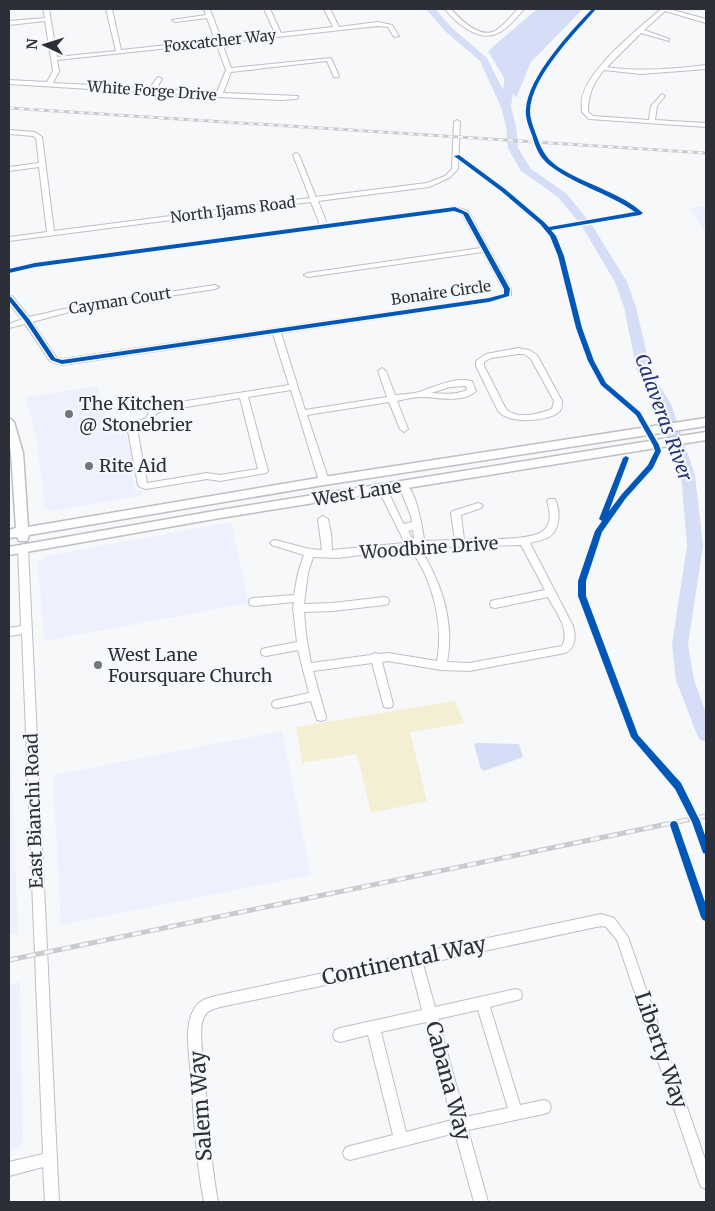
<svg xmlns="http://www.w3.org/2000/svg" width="715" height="1211" font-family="Merriweather,serif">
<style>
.built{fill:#edf1fd}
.green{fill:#f4efd3}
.water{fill:#d6def7}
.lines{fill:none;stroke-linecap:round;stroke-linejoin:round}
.river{fill:#d6def7;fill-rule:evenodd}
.minor-casing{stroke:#bdbfc5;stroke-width:2}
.major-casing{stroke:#bdbfc5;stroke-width:3}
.minor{fill:#fefefe;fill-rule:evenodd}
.major{fill:#fefefe;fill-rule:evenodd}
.rail-far1-casing{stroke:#cacbcc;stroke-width:3}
.rail-casing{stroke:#cacbcc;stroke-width:5}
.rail-far1{stroke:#f5f7fb;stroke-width:2;stroke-dasharray:5;stroke-linecap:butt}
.rail{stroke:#f5f7fb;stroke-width:3;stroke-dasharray:9;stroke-linecap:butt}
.cycleway-casing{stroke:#f5f7fb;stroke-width:3}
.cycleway{fill:#0057b8;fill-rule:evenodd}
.poi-dot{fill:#73757c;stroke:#f5f7fb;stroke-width:2}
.labels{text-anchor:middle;stroke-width:4.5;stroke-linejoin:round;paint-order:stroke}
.far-street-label{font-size:15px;fill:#2c2f38;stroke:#f5f7fb}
.poi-label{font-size:18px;fill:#2c2f38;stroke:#f5f7fb;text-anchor:start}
.street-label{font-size:18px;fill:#2c2f38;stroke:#f5f7fb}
.water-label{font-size:19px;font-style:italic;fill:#243070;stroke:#f5f7fb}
.near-street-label{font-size:21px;fill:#2c2f38;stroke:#f5f7fb}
</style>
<rect width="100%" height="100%" fill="#f6f8fa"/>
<!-- built -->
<path class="built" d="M706,206V232L688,208Z
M97,386L109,427L117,426L120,435L126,434L128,446H133L137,466L131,467L133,480L135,491L141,490L142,496L53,511L45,507L37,439L25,397Z
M231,522L249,603L44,641L38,563L46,556Z
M9,709L18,934L9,935Z
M282,731L311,875L61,925L53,775Z
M20,982L23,1139L19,1148L9,1153V984Z"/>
<!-- green -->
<path class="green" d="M455,701L464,723L410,732L427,801L371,813L357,754L302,763L296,727Z"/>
<!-- water -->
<path class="water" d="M537,9H583L531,62L516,98L488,51Z
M477,743L519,744L523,757L484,771L481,769L474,744Z"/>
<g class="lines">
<!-- river -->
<path class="river" d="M426,9H435L451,27L487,58L503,90L506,71L508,69H514L516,71L511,107L516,126L518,148L531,169L566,193L592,225L627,282L636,307L651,372L671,404L695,475L703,546L688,644L694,680L706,713V742L700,740L697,735L676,680L672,644L687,546L681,475L657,404L637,372L624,307L615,282L583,228L558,197L521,171L508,148L506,126L501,107L480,61L445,31Z"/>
<defs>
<path id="minor" d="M43,9H49L57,57L116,51L106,9H112L121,50L215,40L207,18L175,22L172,20L206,15L204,9H210L221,39L275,33L264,9H270L281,33L333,27L324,9H330L339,27L378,22L392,25L399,36L394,37L388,27L378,26L222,43L231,68L331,58L339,76L338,77H334L327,61L231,72L223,93L298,96V98L296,99L281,100L219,97L9,84V80L47,82L53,71L45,21L9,25V21L45,18ZM216,43L226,70L217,92L156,89L162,79L159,77L157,78L150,88L53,83L59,71L57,60Z
M445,9H451C460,19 479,39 495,31C504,26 511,16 518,9H524C517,17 508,29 498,33C479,43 456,23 445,9Z
M661,9H669L706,19V23L665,11L644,30L669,39V41L641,33L607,67C640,72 673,69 706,65V69L641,74L604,70C593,84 588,94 588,112L593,116L649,120L651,106L662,94L665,96L657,106L655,120L706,123V127L589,119L582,112C582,108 581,104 582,100C586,70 638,29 661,9Z
M457,120L460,122L458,169L449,178L429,187L318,201L327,224L455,207L468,211L511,289V295L489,302L281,333L305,410L387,397L378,371L382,368L386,371L395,395C403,394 412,394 419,392C437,386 453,377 472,381L476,391C462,404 439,397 422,397C414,397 405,399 397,401L408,429L404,432L400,429L389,402L307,415L329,481L327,483L324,484L319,481L291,390L248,397L268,471L266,473L220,481L207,479L146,489L140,487L138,485L128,431L130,425L146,418L151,409L167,404L289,385L273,334L62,365L50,361L25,324L9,328V324L22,319L9,303V296H12L29,317L77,306L215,285L219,287L215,289L77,310L32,322L56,357L62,359L488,298L503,294V289L483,252L308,277L304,275L308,273L481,248L462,214L454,211L35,267L9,273V269L35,263L320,225L311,202L9,241V237L47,232L39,167L9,171V167L39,163L36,138L33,136L9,134V130L35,132L42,137L54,231L310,198L293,155L296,153L299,155L316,197L427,183L445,176L452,169L454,122ZM466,386L467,390C456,395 443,394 431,393L450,387ZM240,398L258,469L220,475L207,473L147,483L137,429L152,422L157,413L168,410Z
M518,348L529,350L537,355L562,401C562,405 562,409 559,412C547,422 508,424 498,411L476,366V361L486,354ZM518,354H524L531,359L554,401L552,409C538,414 518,420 506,409L484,366V362L491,358Z
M404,483C416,488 422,526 424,539L423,541L455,540L451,513L453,511L478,503L481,504L483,506L481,508L461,515L464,540C480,539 535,541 544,530C552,523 550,510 547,501L549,499H555C560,509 561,529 549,537C544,540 536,541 530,543L573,626C576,636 576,648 565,653L469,671L441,670L388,661L382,662L393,704L392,707L388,708L384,707L383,704L372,663L313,671L326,717L325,720L321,721L317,720L311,701L277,708L273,707L272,704L273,701L309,693L298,650L266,656L262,655L261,652L262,649L266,648L297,642L293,608L294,602L254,606L250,605L249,602L250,599L254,598L294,595L298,573L304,555L272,545L270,543L272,541L275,540L310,549L322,550L318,519L323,516L328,519L331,533L332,550L405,543L378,489L380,487H386L403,523L404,524L412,522L411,516L399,486ZM413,530L414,538L413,540L408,531ZM521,545L545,590L495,600L491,601L490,604L491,607L495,608L548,597C555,611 571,630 562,646L469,663L447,662C455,622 441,582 420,548ZM410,549C433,579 444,625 437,661L388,653L379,654L375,653L371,655L311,663L306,635L304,612L333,611L384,605L388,604L389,601L388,598L384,597L333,603L304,604L308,573L313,557L337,558Z
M23,544L28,548L59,1202H45L43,1167L9,1176V1162L43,1154L22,634L9,636V628L21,626L18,548Z
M601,914L614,918L628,937L706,1162V1189L701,1187L699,1182L617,940L606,927L601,926L423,964L435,1007L516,989L521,991L522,995L521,999L490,1007L520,1105L544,1100L549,1102L551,1107L549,1112L544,1114L468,1130L488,1202H474L455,1133L350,1160L345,1158L343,1153L345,1148L350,1146L393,1135L368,1035L340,1042L335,1040L333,1035L335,1030L340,1028L422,1010L411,967L220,1007C214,1009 207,1010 204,1017C198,1028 203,1054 204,1067C207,1112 210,1157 218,1202H204C196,1161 194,1119 191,1077C190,1056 183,1028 194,1009C199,999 211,997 220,995ZM478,1010L508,1108L465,1117L438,1019ZM426,1022L452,1120L406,1132L381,1032Z"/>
<path id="major" d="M9,418L14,422L23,453L28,527L324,477L706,418V426L324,485L29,535L27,541H19L17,537L9,538V530L16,528L11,453L9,442Z
M706,432V440L220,518L9,555V547L220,510Z"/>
</defs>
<!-- minor casing -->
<use href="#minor" class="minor-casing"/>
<!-- major casing -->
<use href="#major" class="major-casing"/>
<!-- minor -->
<use href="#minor" class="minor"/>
<!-- major -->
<use href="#major" class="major"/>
<defs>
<path id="rail-far1" d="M9,108L706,153"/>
<path id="rail" d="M9,960L706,816"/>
</defs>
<!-- rail-far1 casing -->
<use href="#rail-far1" class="rail-far1-casing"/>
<!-- rail casing -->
<use href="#rail" class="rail-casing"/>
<!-- rail-far1 -->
<use href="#rail-far1" class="rail-far1"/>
<!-- rail -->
<use href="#rail" class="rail"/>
<defs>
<path id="cycleway" d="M592,9H596C575,33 531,77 530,111C530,120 534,128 537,137C543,154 549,162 565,171C590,186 621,193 643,213L640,215L551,230L556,236L564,256L582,328L594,361L606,383L640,412L659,445L661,451L653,468L626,498L602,532L586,581V596L638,735L681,783L700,821L706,838V854L703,853L692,822L675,789L631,737L578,596V581L595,531L602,521L599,519L623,458L626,456L629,458L609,511L622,494L648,465L655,451L653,445L636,415L601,385L588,361L576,328L558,256L550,236L540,224L501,191L454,156L459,155L505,189L544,222L549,227L635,212C608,193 575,185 549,165C539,157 535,146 532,135C529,127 525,118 526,109C528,77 570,32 592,9Z
M455,207L468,213L510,289L509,296L489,302L62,364L51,360L25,321L9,301V296L11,297L29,319L55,358L62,360L489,298L504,294V289L463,214L454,211L35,267L9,273V269L35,263Z
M674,821L677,822L678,825L706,905V921L703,920L701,917L670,825L671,822Z"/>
</defs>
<!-- cycleway casing -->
<use href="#cycleway" class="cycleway-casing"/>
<!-- cycleway -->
<use href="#cycleway" class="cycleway"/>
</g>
<!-- markers -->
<g class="poi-dot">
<circle cx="69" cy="414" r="5"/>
<circle cx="89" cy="466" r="5"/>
<circle cx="98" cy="665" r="5"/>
</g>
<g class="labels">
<!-- far-street labels -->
<g class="far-street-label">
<text transform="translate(220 41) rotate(-6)" y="5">Foxcatcher Way</text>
<text transform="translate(152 91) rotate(4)" y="5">White Forge Drive</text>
<text transform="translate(233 210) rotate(-7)" y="5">North Ijams Road</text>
<text transform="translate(441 293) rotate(-8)" y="5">Bonaire Circle</text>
<text transform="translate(120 301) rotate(-9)" y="5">Cayman Court</text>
</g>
<!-- poi labels -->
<g class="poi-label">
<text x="79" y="410">The Kitchen<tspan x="79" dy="21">@ Stonebrier</tspan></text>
<text x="99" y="472">Rite Aid</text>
<text x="108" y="661">West Lane<tspan x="108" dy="21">Foursquare Church</tspan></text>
</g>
<!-- street labels -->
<g class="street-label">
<text transform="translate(357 493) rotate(-9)" y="6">West Lane</text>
<text transform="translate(429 548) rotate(-4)" y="6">Woodbine Drive</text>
<text transform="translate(34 811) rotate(-92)" y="6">East Bianchi Road</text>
</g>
<!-- water labels -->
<g class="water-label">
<text transform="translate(664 417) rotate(70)" y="7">Calaveras River</text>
</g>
<!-- near-street labels -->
<g class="near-street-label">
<text transform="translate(404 961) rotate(-12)" y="7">Continental Way</text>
<text transform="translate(661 1050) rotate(71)" y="7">Liberty Way</text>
<text transform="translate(448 1081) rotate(75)" y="7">Cabana Way</text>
<text transform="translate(201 1106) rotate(-94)" y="7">Salem Way</text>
</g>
</g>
<!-- border -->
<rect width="715" height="1211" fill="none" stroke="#2c2f38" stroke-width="20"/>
<!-- north arrow -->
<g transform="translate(45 45) rotate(274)" stroke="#f5f7fb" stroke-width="4" paint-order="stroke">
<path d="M0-4L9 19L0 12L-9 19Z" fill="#2c2f38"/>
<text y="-8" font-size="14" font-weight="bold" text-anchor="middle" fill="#2c2f38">N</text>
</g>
</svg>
